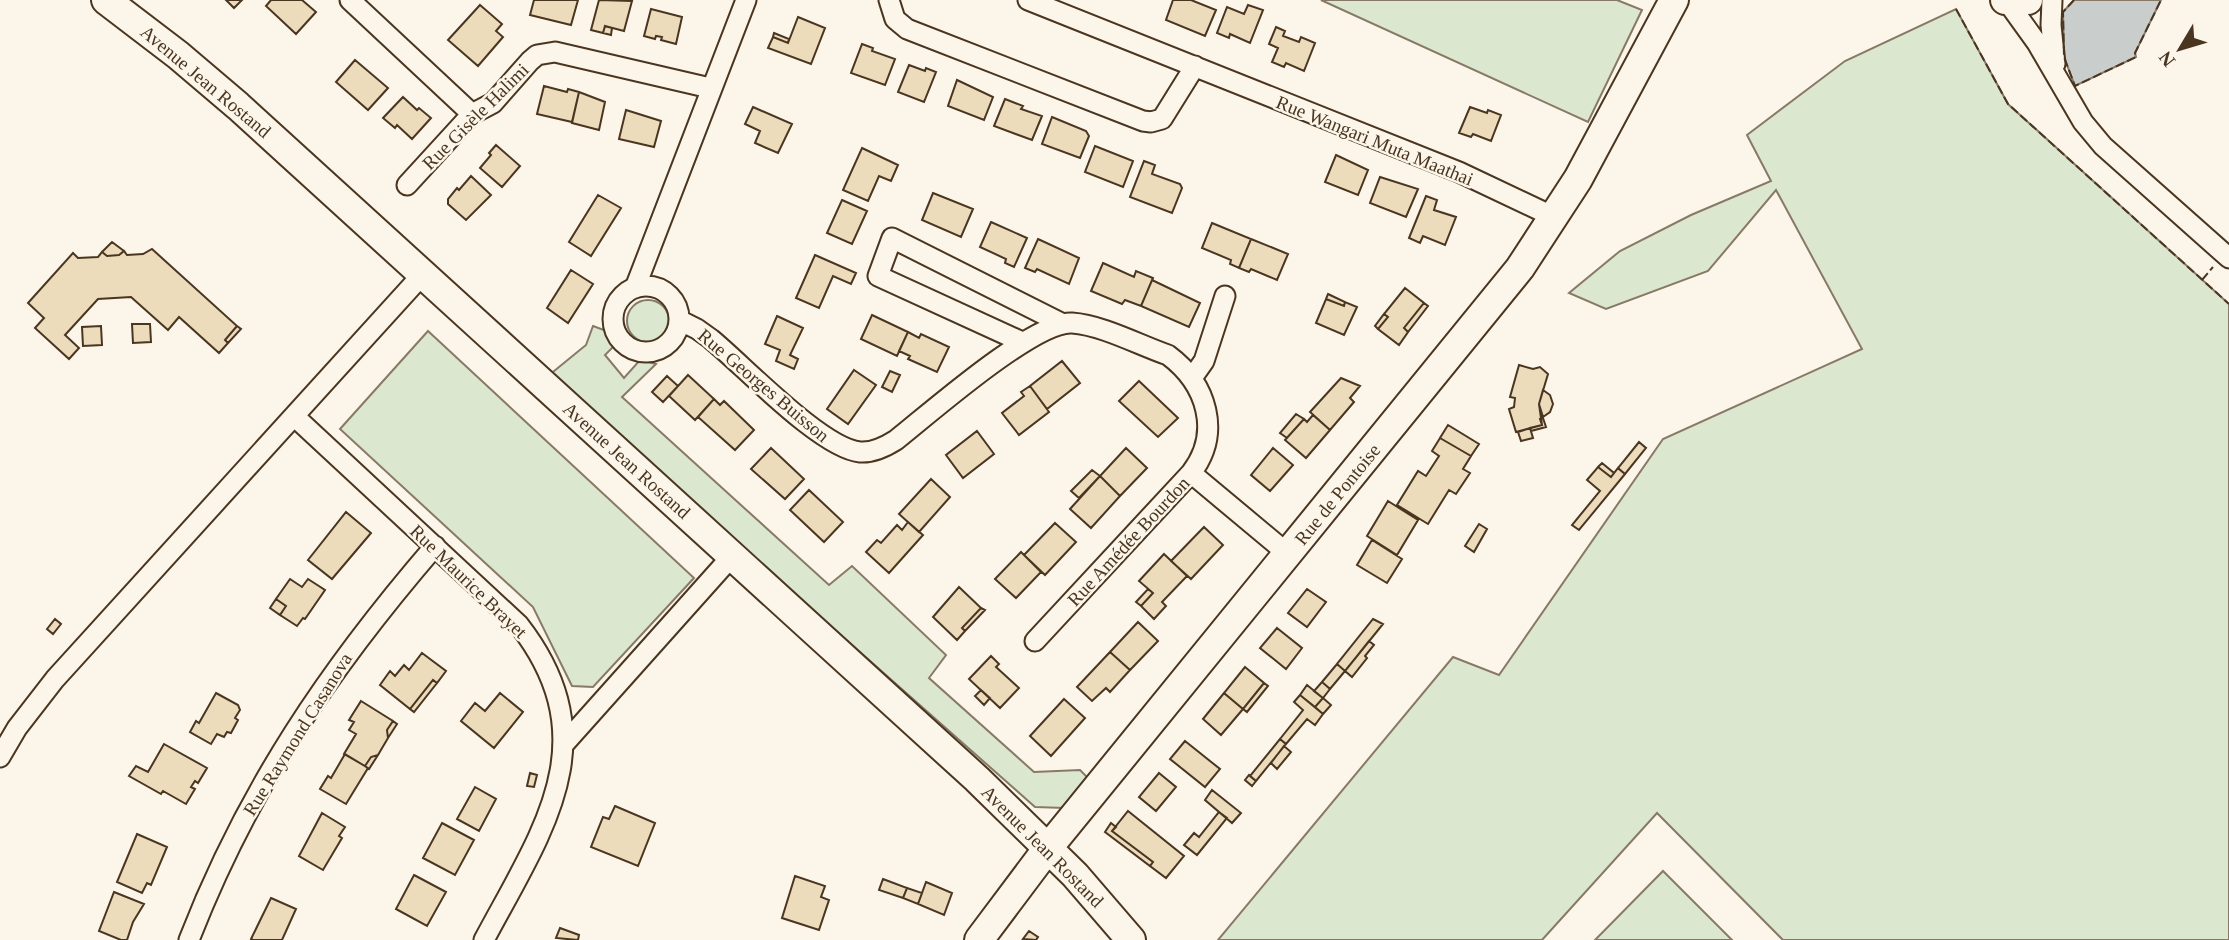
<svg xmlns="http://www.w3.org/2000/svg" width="2229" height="940" font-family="Georgia,serif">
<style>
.green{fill:#dce7d0;stroke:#887966;stroke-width:2}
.water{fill:#c9cecd;stroke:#887966;stroke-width:2}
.building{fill:#ecdcbc;stroke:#4a3520;stroke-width:2}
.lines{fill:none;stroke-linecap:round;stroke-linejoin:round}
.street-casing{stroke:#4a3520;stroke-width:23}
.secondary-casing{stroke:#4a3520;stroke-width:32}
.street{stroke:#fbf6e9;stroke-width:19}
.secondary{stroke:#fbf6e9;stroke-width:28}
.fence{stroke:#4a3520;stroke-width:2;stroke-dasharray:9 3.5;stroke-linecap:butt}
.labels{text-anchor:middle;stroke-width:5;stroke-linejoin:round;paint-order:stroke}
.street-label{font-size:19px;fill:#4a3520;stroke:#fbf6e9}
</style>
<rect width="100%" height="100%" fill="#fbf6e9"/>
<!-- green -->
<path class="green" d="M1321,0H1617L1642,10L1588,122Z
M1956,9L2008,104L2229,304V940H1783L1657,813L1542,940H1218L1453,657L1499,675L1663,439L1862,349L1776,190L1708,271L1606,309L1569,293L1620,251L1691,215L1771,181L1747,135L1845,61Z
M627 321a21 21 0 1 1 42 0a21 21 0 1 1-42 0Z
M593,326L604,330L615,345L605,355L624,378L640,360L656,364L622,397L829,585L852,566L946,655L929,678L1034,772L1080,770L1088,778L1065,808L1035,807L548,376L586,345Z
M428,331L694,578L593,687L572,686L533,607L340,429Z
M1663,871L1732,940H1595Z"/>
<!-- water -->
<path class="water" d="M2074,0H2161L2135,53L2136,57L2075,86L2064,57L2063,12Z"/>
<!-- building -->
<path class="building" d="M226,0H242L234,8Z
M271,0H302L316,12L296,34L266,6Z
M534,0H578L571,25L530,15Z
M599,0L632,1L624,31L605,26L603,33L591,30Z
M1173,0H1191L1216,10L1205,36L1166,20Z
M480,5L502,24L496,31L503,37L478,66L448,40Z
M1248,5L1263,10L1250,43L1230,34L1229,38L1217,33L1227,7L1244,14Z
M651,9L682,17L676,44L661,40L662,37L656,36L655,39L644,36Z
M798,17L825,28L811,64L768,48L773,37L788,43Z
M605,26L612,28L611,35L603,33Z
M1276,27L1285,31L1283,36L1299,42L1301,37L1315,43L1304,71L1286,63L1284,67L1272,62L1278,48L1269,44Z
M774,33L789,39L788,43L773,37Z
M862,44L873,48L872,51L895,59L885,85L851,73Z
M355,60L388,88L368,110L336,82Z
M909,65L925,71L926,68L936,72L924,102L898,92Z
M957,80L993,97L984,120L948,106Z
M544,86L567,92L568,89L579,92L572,122L537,114Z
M579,92L605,102L599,130L572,123Z
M403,97L417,110L419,108L431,118L412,139L397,125L395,128L383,118Z
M1005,99L1023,106L1021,109L1042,116L1032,140L994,126Z
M753,107L792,124L778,153L755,143L760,131L745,124Z
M1470,107L1487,113L1488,110L1501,115L1491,141L1473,134L1471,137L1459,133Z
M626,110L661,121L654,147L619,139Z
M1052,117L1086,131L1089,136L1080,158L1042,144Z
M496,145L520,166L502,187L480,168L491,155L489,153Z
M1095,146L1133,161L1123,187L1085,172Z
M862,148L898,165L891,181L879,176L868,201L843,190Z
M1336,155L1368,170L1358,195L1325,182Z
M1144,161L1155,165L1152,174L1180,184L1182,188L1172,213L1130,197Z
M471,176L491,195L466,220L448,204V199L457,188L459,190Z
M1380,177L1418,189L1406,217L1370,203Z
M933,193L973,209L961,237L922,220Z
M598,195L621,208L591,256L569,242Z
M1426,196L1437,200L1434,210L1456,217L1445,245L1423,236L1420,243L1409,238Z
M842,200L867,211L852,244L827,233Z
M991,222L1027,238L1014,267L1005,263L1006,259L980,247Z
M1212,223L1251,239L1239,268L1230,264L1231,260L1202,248Z
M1038,239L1079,258L1069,284L1037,269L1035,272L1025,268Z
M1251,239L1288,254L1277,280L1251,269L1249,272L1239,268Z
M112,242L124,251L119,255L107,256L102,252Z
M152,249L237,326L225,340L228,343L219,353L179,317L168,330L131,297L98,299L65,335L79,348L69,359L35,328L44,318L28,303L73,253L78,258L98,257L102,252L107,256L119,255L124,251L127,255L143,254Z
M815,255L856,273L851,284L833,276L819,308L796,298Z
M1103,263L1134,277L1136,271L1153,278L1141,306L1125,300L1122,304L1091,291Z
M571,270L593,284L568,323L547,308Z
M1152,280L1200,303L1189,327L1141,306Z
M1405,288L1424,303L1404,328L1408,332L1399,345L1378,329L1388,317L1384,314Z
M1328,294L1345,302L1344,306L1326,299Z
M1326,299L1344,306L1345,302L1357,307L1344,335L1316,323Z
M1424,303L1428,306L1408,332L1404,328Z
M1384,314L1388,317L1378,329L1375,326Z
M872,315L908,332L897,356L861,339Z
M777,316L803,328L790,355L798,359L794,369L776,361L780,350L765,344Z
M132,324H150L151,342L133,343Z
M101,326L102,345L83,346L82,327Z
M237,326L241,329L228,343L225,340Z
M908,332L919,338L921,334L949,347L937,372L908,359L910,356L899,351Z
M1062,361L1080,383L1047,409L1030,386Z
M1519,365L1533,369L1540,367L1548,374L1539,404L1542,425L1516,432L1509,409L1514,407L1515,398L1510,397Z
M854,370L876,385L848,424L827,409Z
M890,371L900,375L892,392L882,387Z
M688,375L714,399L695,420L669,396Z
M667,376L678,386L663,402L652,392Z
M1341,378L1360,386L1350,398L1354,402L1330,430L1310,412Z
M1139,381L1178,418L1158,437L1119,401Z
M1030,386L1049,412L1019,435L1002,413L1024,396L1021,392Z
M1543,390L1550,395L1553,404L1550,412L1543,417L1539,404Z
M714,399L720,405L724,401L754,430L735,450L698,417Z
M1296,414L1304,419L1287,438L1280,433Z
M1313,415L1330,430L1306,458L1285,440L1304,419L1307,422Z
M1543,418L1546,427L1531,431L1530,428L1542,425L1540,419Z
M1448,425L1479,444L1471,456L1440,438Z
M1530,428L1533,438L1521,441L1518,432Z
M977,431L994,454L963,478L946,455Z
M1440,438L1471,456L1463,469L1470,473L1456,494L1449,490L1428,524L1397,505L1418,471L1426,476L1439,456L1432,451Z
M1639,442L1646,448L1625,474L1618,468Z
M771,448L804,479L785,499L751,469Z
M1126,448L1147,468L1120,496L1100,476Z
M1273,448L1293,465L1270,491L1251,475Z
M1602,463L1614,473L1611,477L1598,467Z
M1598,467L1611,477L1618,468L1625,474L1579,530L1572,525L1600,491L1587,480Z
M1092,470L1100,476L1079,498L1071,491Z
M1100,476L1120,496L1091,528L1070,509Z
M931,479L950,497L919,532L899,514Z
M809,490L843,522L824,542L790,510Z
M1388,501L1418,520L1397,555L1367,536Z
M346,512L371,533L332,579L308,560Z
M908,522L923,535L889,573L866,552L877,540L881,543L897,525L902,530Z
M1055,523L1076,542L1045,575L1024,555Z
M1479,524L1487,529L1474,552L1465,546Z
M1204,527L1223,545L1191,579L1171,561Z
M1372,540L1402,559L1387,583L1357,565Z
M1021,552L1041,572L1016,598L995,579Z
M1164,554L1187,576L1162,602L1166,606L1154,619L1141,606L1153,593L1139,581Z
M290,579L302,587L308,579L325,590L305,619L303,618L297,626L280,615L286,606L276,599Z
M959,587L981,608L962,628L965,631L957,640L933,617Z
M1148,589L1153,593L1141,606L1136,602Z
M1307,589L1326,602L1307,627L1288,613Z
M276,599L286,606L280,615L270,608Z
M981,608L985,610L965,631L962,628Z
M55,619L61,624L53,634L47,629Z
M1373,619L1383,624L1345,671L1337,664Z
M1138,622L1158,641L1130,670L1110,652Z
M1277,628L1302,648L1286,669L1260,648Z
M1369,641L1374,645L1365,656L1367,658L1352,677L1345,671Z
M1110,652L1130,670L1110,692L1106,688L1092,701L1077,687Z
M422,653L446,671L437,683L433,680L410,709L380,685L390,671L395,676L404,665L409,670Z
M991,656L999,664L996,667L1019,688L1000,708L969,679Z
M1337,664L1345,671L1330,689L1322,682Z
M1245,667L1264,683L1243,709L1224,693Z
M433,680L437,683L414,712L410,709Z
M1322,682L1330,689L1323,698L1314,691Z
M1264,683L1268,686L1247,712L1243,709Z
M1307,685L1323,698L1315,707L1300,695Z
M981,690L990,698L984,705L975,696Z
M216,693L238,705L240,710L235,718L238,720L231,733L227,732L224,737L217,734L211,744L190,732L196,721L199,723Z
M500,693L523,712L494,748L461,721L475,703L485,711Z
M1224,693L1243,709L1221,735L1203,719Z
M1300,695L1323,714L1315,725L1307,719L1286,744L1280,739L1303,710L1294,702Z
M1323,698L1331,705L1323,714L1315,707Z
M1064,699L1085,718L1051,756L1030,736Z
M361,701L393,721L387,730L388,738L378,755L371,757L365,766L344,754L356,734L349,730L354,722L349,720Z
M393,721L397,724L388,738L387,730Z
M1280,739L1286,744L1256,781L1250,776Z
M1185,741L1220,769L1205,787L1170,759Z
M164,744L207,768L198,783L195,781L191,787L195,789L186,804L163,791L161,794L129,776L136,766L148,772Z
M1284,746L1291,752L1277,769L1271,763Z
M345,754L368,768L346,804L320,789L328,776L331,778Z
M378,755L369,769L365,766L371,757Z
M530,773L537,775L534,787L527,786Z
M1159,773L1176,787L1156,811L1139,797Z
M1249,775L1256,781L1252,786L1245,780Z
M475,787L496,799L479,831L457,819Z
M1212,790L1241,813L1232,823L1205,800Z
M615,806L655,823L638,866L591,847L603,817L609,819Z
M1128,811L1184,856L1166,878L1150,866L1153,862L1112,831Z
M1219,812L1227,818L1197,855L1184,845L1194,833L1199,837Z
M322,813L345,827L339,836L342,838L323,870L299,856Z
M442,823L474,840L455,875L423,858Z
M1111,823L1116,827L1112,831L1153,862L1150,866L1105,832Z
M137,834L167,847L151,885L147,883L142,893L117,882Z
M414,875L446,892L427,926L396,909Z
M795,876L825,886L821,897L829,900L819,930L782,918Z
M883,879L907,888L903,898L879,890Z
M926,882L952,893L944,915L918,904Z
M907,888L922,893L918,904L903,898Z
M114,892L144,904L133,922L127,940H121L99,931Z
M271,898L296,909L282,940H253L251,939Z
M560,928L579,935L578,940L556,938Z
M1029,931L1038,937L1036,940L1023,939Z"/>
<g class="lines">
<defs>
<path id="street" d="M350,0L472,114
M889,0L895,19L907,29L1143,121L1151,122L1162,119L1195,66
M1028,0L1459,172L1554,217
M2006,0L2037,43L2083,122L2103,146L2229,258
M2052,0L2051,25L2055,64
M407,185L472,114L493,103L530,61L537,55L555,52L710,88
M613 319a33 33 0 1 1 66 0a33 33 0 1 1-66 0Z
M635,288L746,0
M679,320L697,329L711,339C745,367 821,448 860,452C873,453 885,447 896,440C929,414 1034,321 1072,323C1102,325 1139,345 1168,355C1207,384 1222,433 1191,473L1035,641
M1022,342L878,276L892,238L1061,323
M1192,378L1204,361L1225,296
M294,416L519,625C609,741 542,831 484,940
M1191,473L1288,554
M564,744L732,556
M0,757L17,728L55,679L422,275
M189,940C248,788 329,669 435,546"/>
<path id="secondary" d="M106,0L178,55L238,106L977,779L1075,875L1131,940
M2005,0H2028
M979,940L1048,848L1520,268L1578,179L1674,0"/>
</defs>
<!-- street casing -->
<use href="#street" class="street-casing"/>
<!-- secondary casing -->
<use href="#secondary" class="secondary-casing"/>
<!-- street -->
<use href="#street" class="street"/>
<!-- secondary -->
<use href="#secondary" class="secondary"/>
<!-- fence -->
<path class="fence" d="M2074,0L2063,12L2064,57L2075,86L2136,57L2135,53L2161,0
M1956,9L2008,104L2229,304
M2202,280L2213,267"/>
</g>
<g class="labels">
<!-- street labels -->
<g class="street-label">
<text transform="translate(206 81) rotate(40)" y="7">Avenue Jean Rostand</text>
<text transform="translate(475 116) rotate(-45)" y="7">Rue Gisèle Halimi</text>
<text transform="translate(1375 140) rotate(22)" y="7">Rue Wangari Muta Maathai</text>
<text transform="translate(764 385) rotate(40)" y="7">Rue Georges Buisson</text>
<text transform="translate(627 460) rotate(42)" y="7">Avenue Jean Rostand</text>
<text transform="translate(1337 494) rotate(-51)" y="7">Rue de Pontoise</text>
<text transform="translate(1128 541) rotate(-47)" y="7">Rue Amédée Bourdon</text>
<text transform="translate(469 581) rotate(44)" y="7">Rue Maurice Brayet</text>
<text transform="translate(297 734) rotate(-58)" y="7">Rue Raymond Casanova</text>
<text transform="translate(1043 846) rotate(45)" y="7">Avenue Jean Rostand</text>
</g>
</g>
<!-- north arrow -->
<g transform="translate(2180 49) rotate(232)" stroke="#fbf6e9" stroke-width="5" paint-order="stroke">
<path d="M0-5L12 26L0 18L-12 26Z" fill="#4a3520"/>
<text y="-10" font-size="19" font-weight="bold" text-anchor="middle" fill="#4a3520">N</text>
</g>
</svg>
